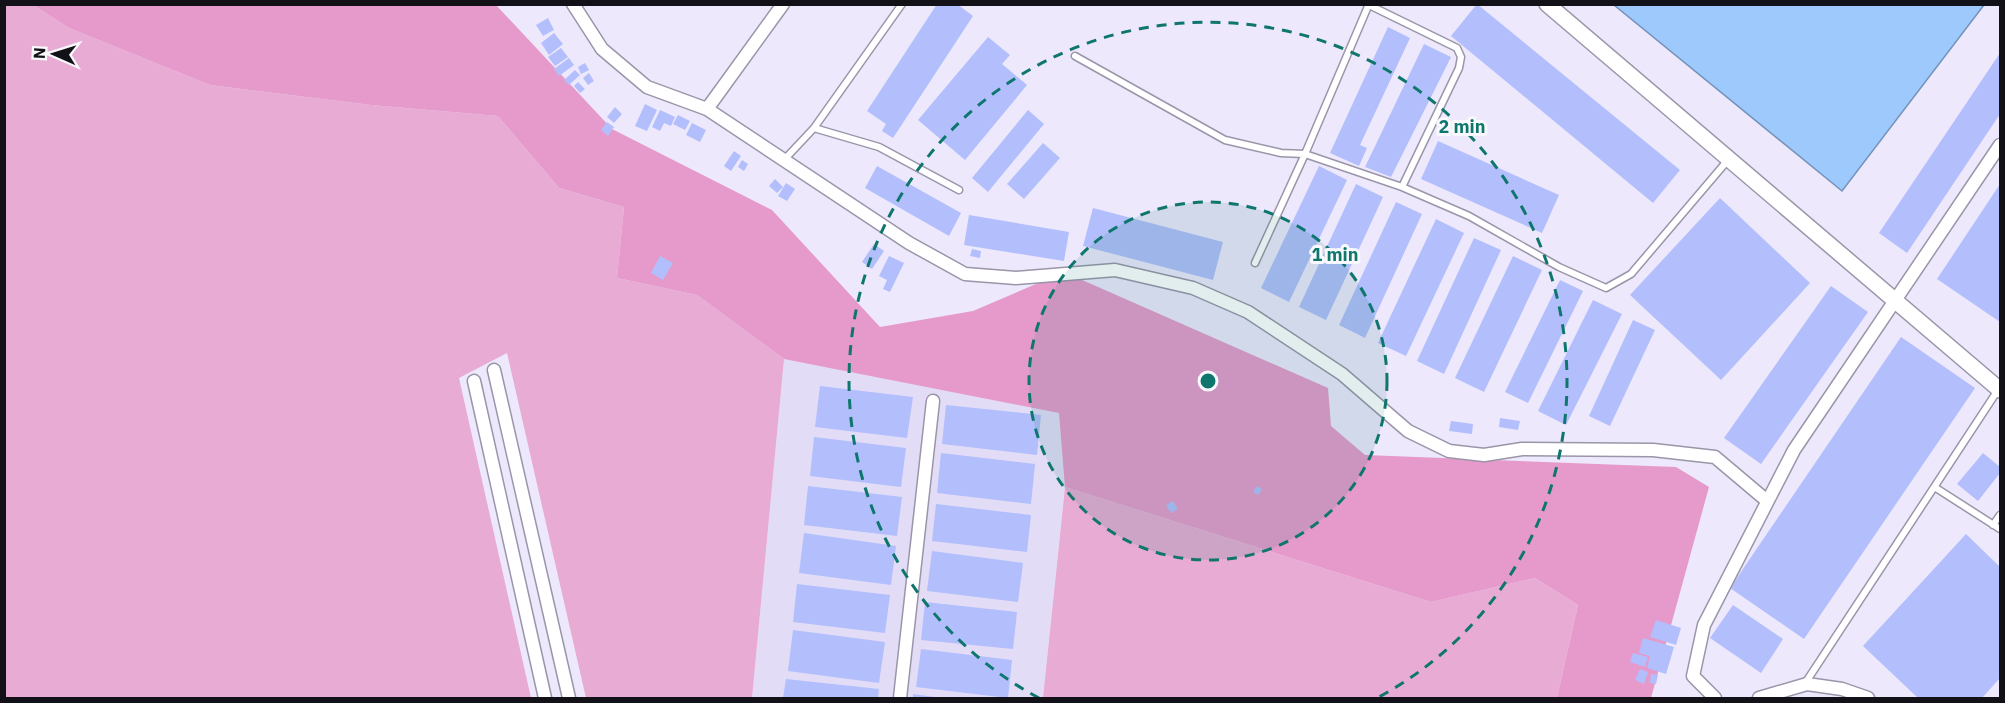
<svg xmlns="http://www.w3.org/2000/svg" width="2005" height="703" font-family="'IBM Plex Sans',sans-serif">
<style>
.built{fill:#e2dcf7}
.green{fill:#e8abd3}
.forest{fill:#e59acb}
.water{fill:#9dc9fd;stroke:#7492b8;stroke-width:1.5}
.building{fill:#b2bffc}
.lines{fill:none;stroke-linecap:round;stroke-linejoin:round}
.service-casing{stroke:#9a95a8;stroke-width:9}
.minor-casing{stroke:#9a95a8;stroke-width:15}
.tertiary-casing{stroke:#9a95a8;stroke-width:18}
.service{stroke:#fff;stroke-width:6}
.minor{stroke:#fff;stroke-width:12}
.tertiary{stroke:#fff;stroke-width:15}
.ring{fill:none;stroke:#0f766e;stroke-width:3;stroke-dasharray:10 8}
.centre{fill:#0f766e;stroke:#f9f8fc;stroke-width:3}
.ring-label{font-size:18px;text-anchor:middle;font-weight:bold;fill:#0f766e;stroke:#f9f8fc;stroke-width:6;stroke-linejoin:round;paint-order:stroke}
</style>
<rect width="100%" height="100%" fill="#ede8fc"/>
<!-- built -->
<path class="built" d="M784,359L1074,396L1043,698H752Z"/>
<!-- green -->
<path class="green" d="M4,5H33L69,28L210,85L371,105L498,116L559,188L624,207L617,278L697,295L784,359L752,698H586L507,353L459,378L531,698H5Z
M1065,487L1431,602L1535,578L1578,605L1557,698H1043Z"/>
<!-- forest -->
<path class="forest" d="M33,5H496L612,129L772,210L880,327L973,311L1064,272L1328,388L1331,426L1365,455L1676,467L1709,487L1651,698H1557L1578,605L1535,578L1431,602L1065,487L1059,413L784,359L697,295L617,278L624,207L559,188L498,116L371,105L210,85L69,28Z"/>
<!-- water -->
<path class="water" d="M1614,5H1984L1842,191Z"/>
<!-- building -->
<path class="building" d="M937,4H957L973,16L893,138L882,131L886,124L867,111Z
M1477,4L1680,170L1653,203L1451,36Z
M548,18L554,30L543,36L536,25Z
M1388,27L1410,38L1360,145L1367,148L1359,166L1330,153Z
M554,33L563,44L549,55L541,43Z
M988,37L1010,55L1002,64L1027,85L965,160L918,120Z
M1424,44L1451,57L1391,177L1365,167Z
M561,48L568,57L555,66L548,57Z
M2000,53V114L1907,253L1879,233Z
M569,58L574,65L559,76L554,69Z
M585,63L589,70L581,74L578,67Z
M575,70L580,75L569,85L564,80Z
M589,73L594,81L588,85L583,78Z
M578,82L585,89L580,93L574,86Z
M645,104L657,110L647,131L635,126Z
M615,107L622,114L614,123L607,117Z
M660,110L675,117L671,126L664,123L660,131L652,127Z
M1028,110L1044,124L988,192L972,178Z
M678,115L690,121L685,130L673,124Z
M607,122L614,127L608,136L601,130Z
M692,123L706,130L700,142L686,135Z
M1438,141L1559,195L1542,233L1421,179Z
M1043,143L1060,158L1024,199L1007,184Z
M734,151L741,156L731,171L724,166Z
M742,160L748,164L744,171L738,167Z
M877,166L961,213L949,236L865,188Z
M1319,166L1347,180L1289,302L1261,288Z
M775,179L783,187L777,193L769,186Z
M786,183L795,189L787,201L778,196Z
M1356,184L1383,197L1326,320L1299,307Z
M2000,184V322L1937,279Z
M1720,198L1810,283L1721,380L1630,295Z
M1396,202L1422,214L1365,338L1339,325Z
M1093,208L1223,242L1213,280L1083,246Z
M969,215L1069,232L1064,261L964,245Z
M1436,219L1464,233L1406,356L1378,343Z
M1474,238L1501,250L1444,374L1417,361Z
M874,244L884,251L872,269L862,262Z
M972,249L981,251L980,258L970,256Z
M660,256L673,263L663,280L651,273Z
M889,256L904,263L890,292L883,289L887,280L879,276Z
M1513,256L1542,270L1484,392L1455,378Z
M1560,280L1583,291L1528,403L1505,392Z
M1831,286L1868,312L1761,464L1724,438Z
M1593,300L1622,314L1566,425L1538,411Z
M1633,320L1655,330L1610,426L1589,416Z
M1901,337L1975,388L1804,639L1730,588Z
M820,386L913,397L907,438L815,427Z
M946,405L1041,415L1037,455L942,444Z
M1500,418L1520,421L1518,430L1499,427Z
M1451,421L1473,424L1472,434L1449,431Z
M814,437L906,448L901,487L810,476Z
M941,453L1035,464L1031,504L937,493Z
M1983,453L2000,467V473L1978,501L1957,484Z
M808,486L902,497L897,536L804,525Z
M1257,486L1262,489L1258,495L1253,492Z
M1173,501L1178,509L1171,513L1166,505Z
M936,504L1031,515L1027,552L932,541Z
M804,533L896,546L891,585L799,573Z
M1966,534L2000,567V678L1982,698H1918L1863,646Z
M932,551L1023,563L1018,602L927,591Z
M797,584L890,595L885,633L793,622Z
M925,602L1017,612L1013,649L921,640Z
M1733,605L1783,639L1761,673L1710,638Z
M1656,620L1681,628L1676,645L1650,637Z
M793,630L885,642L879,683L788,671Z
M1643,638L1674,647L1666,674L1647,668L1650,656L1639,653Z
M921,649L1012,660L1008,698L916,687Z
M1633,653L1648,657L1645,667L1630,662Z
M1640,669L1648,672L1644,684L1635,680Z
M1651,674L1658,675L1656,684L1650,683Z
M786,679L879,689L878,698H783Z
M913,694L935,697V698H913Z"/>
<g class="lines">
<defs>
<path id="service" d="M1369,5L1457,48L1461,57L1459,68L1402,187
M1075,56L1225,140L1281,153L1305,154L1402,187L1469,216L1559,267L1606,288L1631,274L1728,160
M814,128L879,147L959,190
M783,161L814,128L902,4
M1255,263L1305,154L1369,4
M1936,488L2000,529
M1993,525L2000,515
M1804,685L1998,390"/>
<path id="minor" d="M573,4L602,49L647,87L707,109L783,4
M707,109L909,243L965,274L1016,278L1115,270L1193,288L1248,312L1342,374L1408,431L1449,451L1484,455L1522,449L1653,450L1715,457L1766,500
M494,370L569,698
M474,381L545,698
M900,698L933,401
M1715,698L1693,676L1704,625L1794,450L2000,145
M1759,698L1807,684L1842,689L1868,698"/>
<path id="tertiary" d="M1547,4L2000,390"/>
</defs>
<!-- service casing -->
<use href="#service" class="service-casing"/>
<!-- minor casing -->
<use href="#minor" class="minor-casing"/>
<!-- tertiary casing -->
<use href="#tertiary" class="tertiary-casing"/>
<!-- service -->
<use href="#service" class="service"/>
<!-- minor -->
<use href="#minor" class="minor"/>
<!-- tertiary -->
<use href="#tertiary" class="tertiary"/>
</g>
<!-- distance rings -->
<circle cx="1208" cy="381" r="179" fill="#0f766e" fill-opacity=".12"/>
<g class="ring">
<circle cx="1208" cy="381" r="179"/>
<path d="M1039 698A359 359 0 1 1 1377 698"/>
</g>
<circle cx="1208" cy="381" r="9" class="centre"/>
<g class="ring-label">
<text x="1462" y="133">2 min</text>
<text x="1335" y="261">1 min</text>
</g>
<!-- border -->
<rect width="2005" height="703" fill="none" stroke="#131118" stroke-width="12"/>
<!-- north arrow -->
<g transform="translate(54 54) rotate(273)" stroke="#f9f8fc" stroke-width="4.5" paint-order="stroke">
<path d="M0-4.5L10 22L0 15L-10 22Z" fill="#131118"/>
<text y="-9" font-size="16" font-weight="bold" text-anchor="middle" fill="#131118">N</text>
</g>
</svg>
